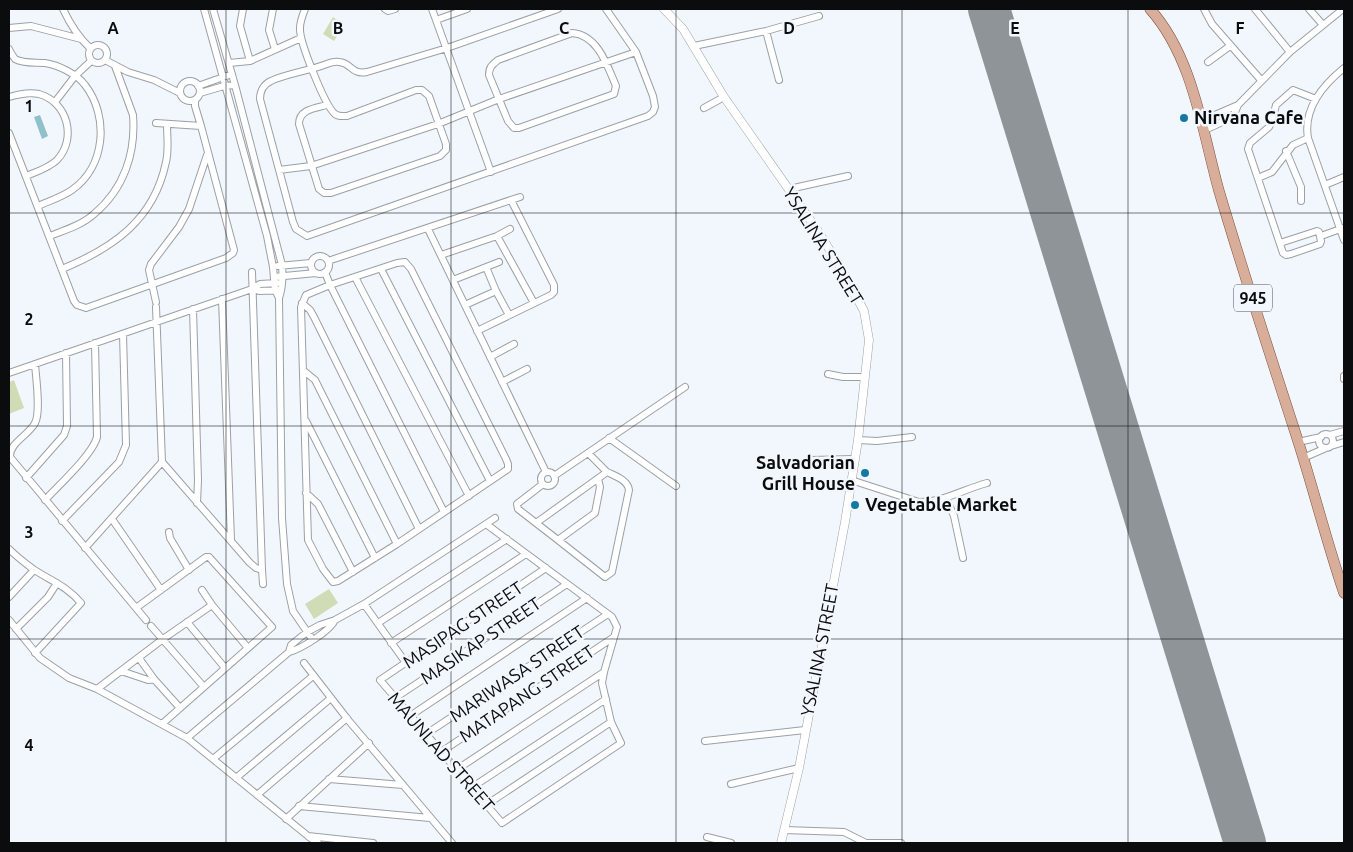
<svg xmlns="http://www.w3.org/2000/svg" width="1353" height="852" font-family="Ubuntu,sans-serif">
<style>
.green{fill:#d0dcb6}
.water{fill:#90c0ca}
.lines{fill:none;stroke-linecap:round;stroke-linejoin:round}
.runway{stroke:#8f9498;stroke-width:42}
.minor-casing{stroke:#9ba0a6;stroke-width:8}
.tertiary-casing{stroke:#9ba0a6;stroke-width:9}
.primary-casing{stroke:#7f523d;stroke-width:11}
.minor{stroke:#fff;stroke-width:6}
.tertiary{stroke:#fff;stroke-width:8}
.primary{stroke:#d8ae9a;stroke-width:10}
.grid{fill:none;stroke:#0a0c0e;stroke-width:1;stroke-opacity:0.55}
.poi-dot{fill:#1478a4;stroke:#f1f7fd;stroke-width:2}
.labels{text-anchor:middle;stroke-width:5;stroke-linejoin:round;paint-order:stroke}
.shield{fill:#f1f7fd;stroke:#4f5256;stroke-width:1}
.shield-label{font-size:16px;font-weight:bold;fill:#0a0c0e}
.poi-label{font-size:18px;font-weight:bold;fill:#0a0c0e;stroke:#f1f7fd;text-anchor:start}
.street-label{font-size:18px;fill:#0a0c0e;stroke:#f1f7fd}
.grid-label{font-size:16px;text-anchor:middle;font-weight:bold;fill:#0a0c0e;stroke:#f1f7fd;stroke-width:5;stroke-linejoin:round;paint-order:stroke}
</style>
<rect width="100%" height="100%" fill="#f1f7fd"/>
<!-- green -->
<path class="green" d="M333,17L344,25L334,41L323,34Z
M14,380L24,408L9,414V382Z
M329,589L338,603L314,619L305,604Z"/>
<!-- water -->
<path class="water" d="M40,115L48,136L42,139L34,117Z"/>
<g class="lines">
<!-- runway -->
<path class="runway" d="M989,9L1245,843"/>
<defs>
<path id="minor" d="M63,9C70,24 78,37 90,48
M204,9L267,236L273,267L275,290L279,298
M213,9L235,85L282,265C283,277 283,287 279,298L282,518L287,584L293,611L312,639
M243,9L240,26L250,61
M273,9L269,30L275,49
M305,9C303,14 300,22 300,28C299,41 325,106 335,114C339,117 342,116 347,116L416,90H422L429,96L446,144V150L440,156L331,193H324L319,189L299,124C299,109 316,108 327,105
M385,9L388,11L395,9
M432,9L491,172
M558,9L447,48L367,72C351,75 352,63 339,62C334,61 329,63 324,65C308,71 285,74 271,81C264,84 260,91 260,99L293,222L296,229L307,236L648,116L653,112L655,107L653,96L636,52L606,9
M1204,9L1212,24L1261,80
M1255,9L1290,52
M1309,9L1323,25
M436,20L467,9
M9,28L31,26L81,39
M766,31L779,80
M572,33C598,35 607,65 616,86L614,94L519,128H514L508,121L489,75C489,67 492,65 498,60Z
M89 54a9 9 0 1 1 18 0a9 9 0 1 1-18 0Z
M694,46L766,31L819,16
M9,49C10,52 13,56 15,59C23,64 36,62 45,63C58,65 77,74 85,85C109,116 106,166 72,190C62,197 49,201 38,206
M105,60L128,72L154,80L180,93
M1208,62L1230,46
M229,63L250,61L301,38
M1344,68C1323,85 1303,109 1308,138L1344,240
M180 91a10 10 0 1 1 20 0a10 10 0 1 1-20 0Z
M198,86L232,74
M200,93L224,86L235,85
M9,97C19,94 29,92 39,94C68,102 77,139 57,160C49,168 36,172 26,176
M55,102L75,76L91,61
M704,108L724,97
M1201,121L1238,105L1290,52L1343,9
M156,123L201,126L195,106V100
M1203,131L1233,117L1238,105
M9,133L74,301L77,305L86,308L226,258L233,253L234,250L201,126
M1286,151L1301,187V201
M279,170L311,166L438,124L499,99L636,52
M1258,178L1272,172L1293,145L1308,138
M1325,185L1344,177
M789,189L848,176
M428,229L546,472
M50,236C65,230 82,225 94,214C124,189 136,153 133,115L115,66
M497,236L534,303
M1321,236L1343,228
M1280,243L1317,231L1319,232L1321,241L1320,244L1291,254L1286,255L1283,253L1248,149L1250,143L1269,127L1272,121L1276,105L1293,90L1316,99
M441,255L497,236L510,229
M311 265a9 9 0 1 1 18 0a9 9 0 1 1-18 0Z
M328,261L520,197
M405,262L411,269L506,459L508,464V469L397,544L338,581L333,582L323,569L308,540L301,307L306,295L330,285L397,263Z
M278,266L311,263
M486,267L496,291L509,315
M62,269C113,248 154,220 166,162C169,150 167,136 167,124
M381,269L490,481
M325,272L330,285L444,512
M274,277L316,273
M355,277L469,496
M453,280L499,262
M252,289L260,291L278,290
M222,299L231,540
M156,302L149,270L151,264L179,227L189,209L207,155
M302,303L310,310L314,317L419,529
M465,305L496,291
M193,309L198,480L197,503
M477,331L551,295L554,292V285L511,200
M490,357L514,344
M35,364C36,378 41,412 35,423C29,435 9,443 10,457L146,620
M304,371L315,380L397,544
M9,373L252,289L260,284L277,283
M828,374L843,377H865
M1344,376V379
M502,382L527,369
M306,421L375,558
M1319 441a7 7 0 1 1 14 0a7 7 0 1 1-14 0Z
M1330,435L1344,431
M609,438L676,486
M858,440L877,441L912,437
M1298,442L1321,437
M1331,446L1344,442
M1303,458L1326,448
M812,460L854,459
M162,462L250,563L256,568L262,570L252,272
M541 479a7 7 0 1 1 14 0a7 7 0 1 1-14 0Z
M554,476L685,387
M26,478L64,435L67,426L66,353
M598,479L600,487L595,513L558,540L605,577L612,572L629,490C628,480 615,476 607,472
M851,480L919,502C944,502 964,489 987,483
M543,484L517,504L518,509L536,523L607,472L588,453
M306,493L318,504L353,572
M946,498L954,516L963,558
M45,500C58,486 93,454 97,437L95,343
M112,519L161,590
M62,521L119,462L126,445L123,334
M536,523L558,540
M486,524L612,617L617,627L604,672L602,683L611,722L621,743L502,823L380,680L546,568
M169,532L170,538L189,570
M85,548L162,462L156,307
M9,549C16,556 25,563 33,569C51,581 67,586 81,603L35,653
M262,570L263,584
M202,590L212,605
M9,597L34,570
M364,604L406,663
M136,608L206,557H209L272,627L162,724
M9,620L40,658L69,678L97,689L187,738L308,836L373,843
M187,622L225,668
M378,623L507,539
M151,626L204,687
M16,629L48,597L57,583
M391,643L526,554
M289,652L291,645L307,632L320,625L335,620L364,604L495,518
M139,658L154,679L180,708
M304,663L349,721L452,843
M121,671L148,680L154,679
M97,689L163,639L212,605L248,648
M395,698L567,584
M410,716L587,598
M426,734L608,614
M187,738L289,652C301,649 330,631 335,620
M705,741L805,730
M441,752L614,637
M213,759L313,676
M456,770L604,672
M236,778L331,698
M329,779L403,785
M731,784L799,768
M471,788L606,699
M257,795L347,718
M486,805L611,722
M299,806L430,818
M286,819L369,743
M784,830L844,832L866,843H901
M309,837L318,843
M707,837L731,843"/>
<path id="tertiary" d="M664,9L683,29L724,97L818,231L842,270L864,311L869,340L858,440L845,522L799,768L781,843"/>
<path id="primary" d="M1150,9C1193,57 1202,130 1219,191C1244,275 1271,358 1298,441C1314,491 1327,543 1344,593"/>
</defs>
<!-- minor casing -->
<use href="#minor" class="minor-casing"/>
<!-- tertiary casing -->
<use href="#tertiary" class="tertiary-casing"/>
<!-- primary casing -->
<use href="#primary" class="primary-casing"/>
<!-- minor -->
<use href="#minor" class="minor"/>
<!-- tertiary -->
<use href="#tertiary" class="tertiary"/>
<!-- primary -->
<use href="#primary" class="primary"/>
</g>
<!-- grid -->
<path class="grid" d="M226,9V843M451,9V843M676,9V843M902,9V843M1128,9V843M9,213H1344M9,426H1344M9,639H1344"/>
<!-- markers -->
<g class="poi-dot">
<circle cx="1184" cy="118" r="5"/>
<circle cx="865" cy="473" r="5"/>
<circle cx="855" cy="505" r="5"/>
</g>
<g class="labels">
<!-- shield labels -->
<rect class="shield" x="1234" y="284.5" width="38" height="27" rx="4"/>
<g class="shield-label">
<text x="1253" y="304">945</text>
</g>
<!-- poi labels -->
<g class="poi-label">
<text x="1194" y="124">Nirvana Cafe</text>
<text x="855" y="469" text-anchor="end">Salvadorian<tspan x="855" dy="21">Grill House</tspan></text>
<text x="865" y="511">Vegetable Market</text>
</g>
<!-- street labels -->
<g class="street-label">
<text transform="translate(823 246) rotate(58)" y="6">YSALINA STREET</text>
<text transform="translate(463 625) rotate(-34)" y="6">MASIPAG STREET</text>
<text transform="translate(481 641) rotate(-34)" y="6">MASIKAP STREET</text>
<text transform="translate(820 650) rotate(-79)" y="6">YSALINA STREET</text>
<text transform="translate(517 674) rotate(-34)" y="6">MARIWASA STREET</text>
<text transform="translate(527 694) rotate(-34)" y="6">MATAPANG STREET</text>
<text transform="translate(441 752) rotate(49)" y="6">MAUNLAD STREET</text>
</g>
</g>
<g class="grid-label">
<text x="113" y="34">A</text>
<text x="338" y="34">B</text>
<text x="564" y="34">C</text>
<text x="789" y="34">D</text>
<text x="1015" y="34">E</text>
<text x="1240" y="34">F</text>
<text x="29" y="112">1</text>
<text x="29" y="325">2</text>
<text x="29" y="538">3</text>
<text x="29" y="751">4</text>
</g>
<!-- border -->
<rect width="1353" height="852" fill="none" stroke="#0a0c0e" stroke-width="20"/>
</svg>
